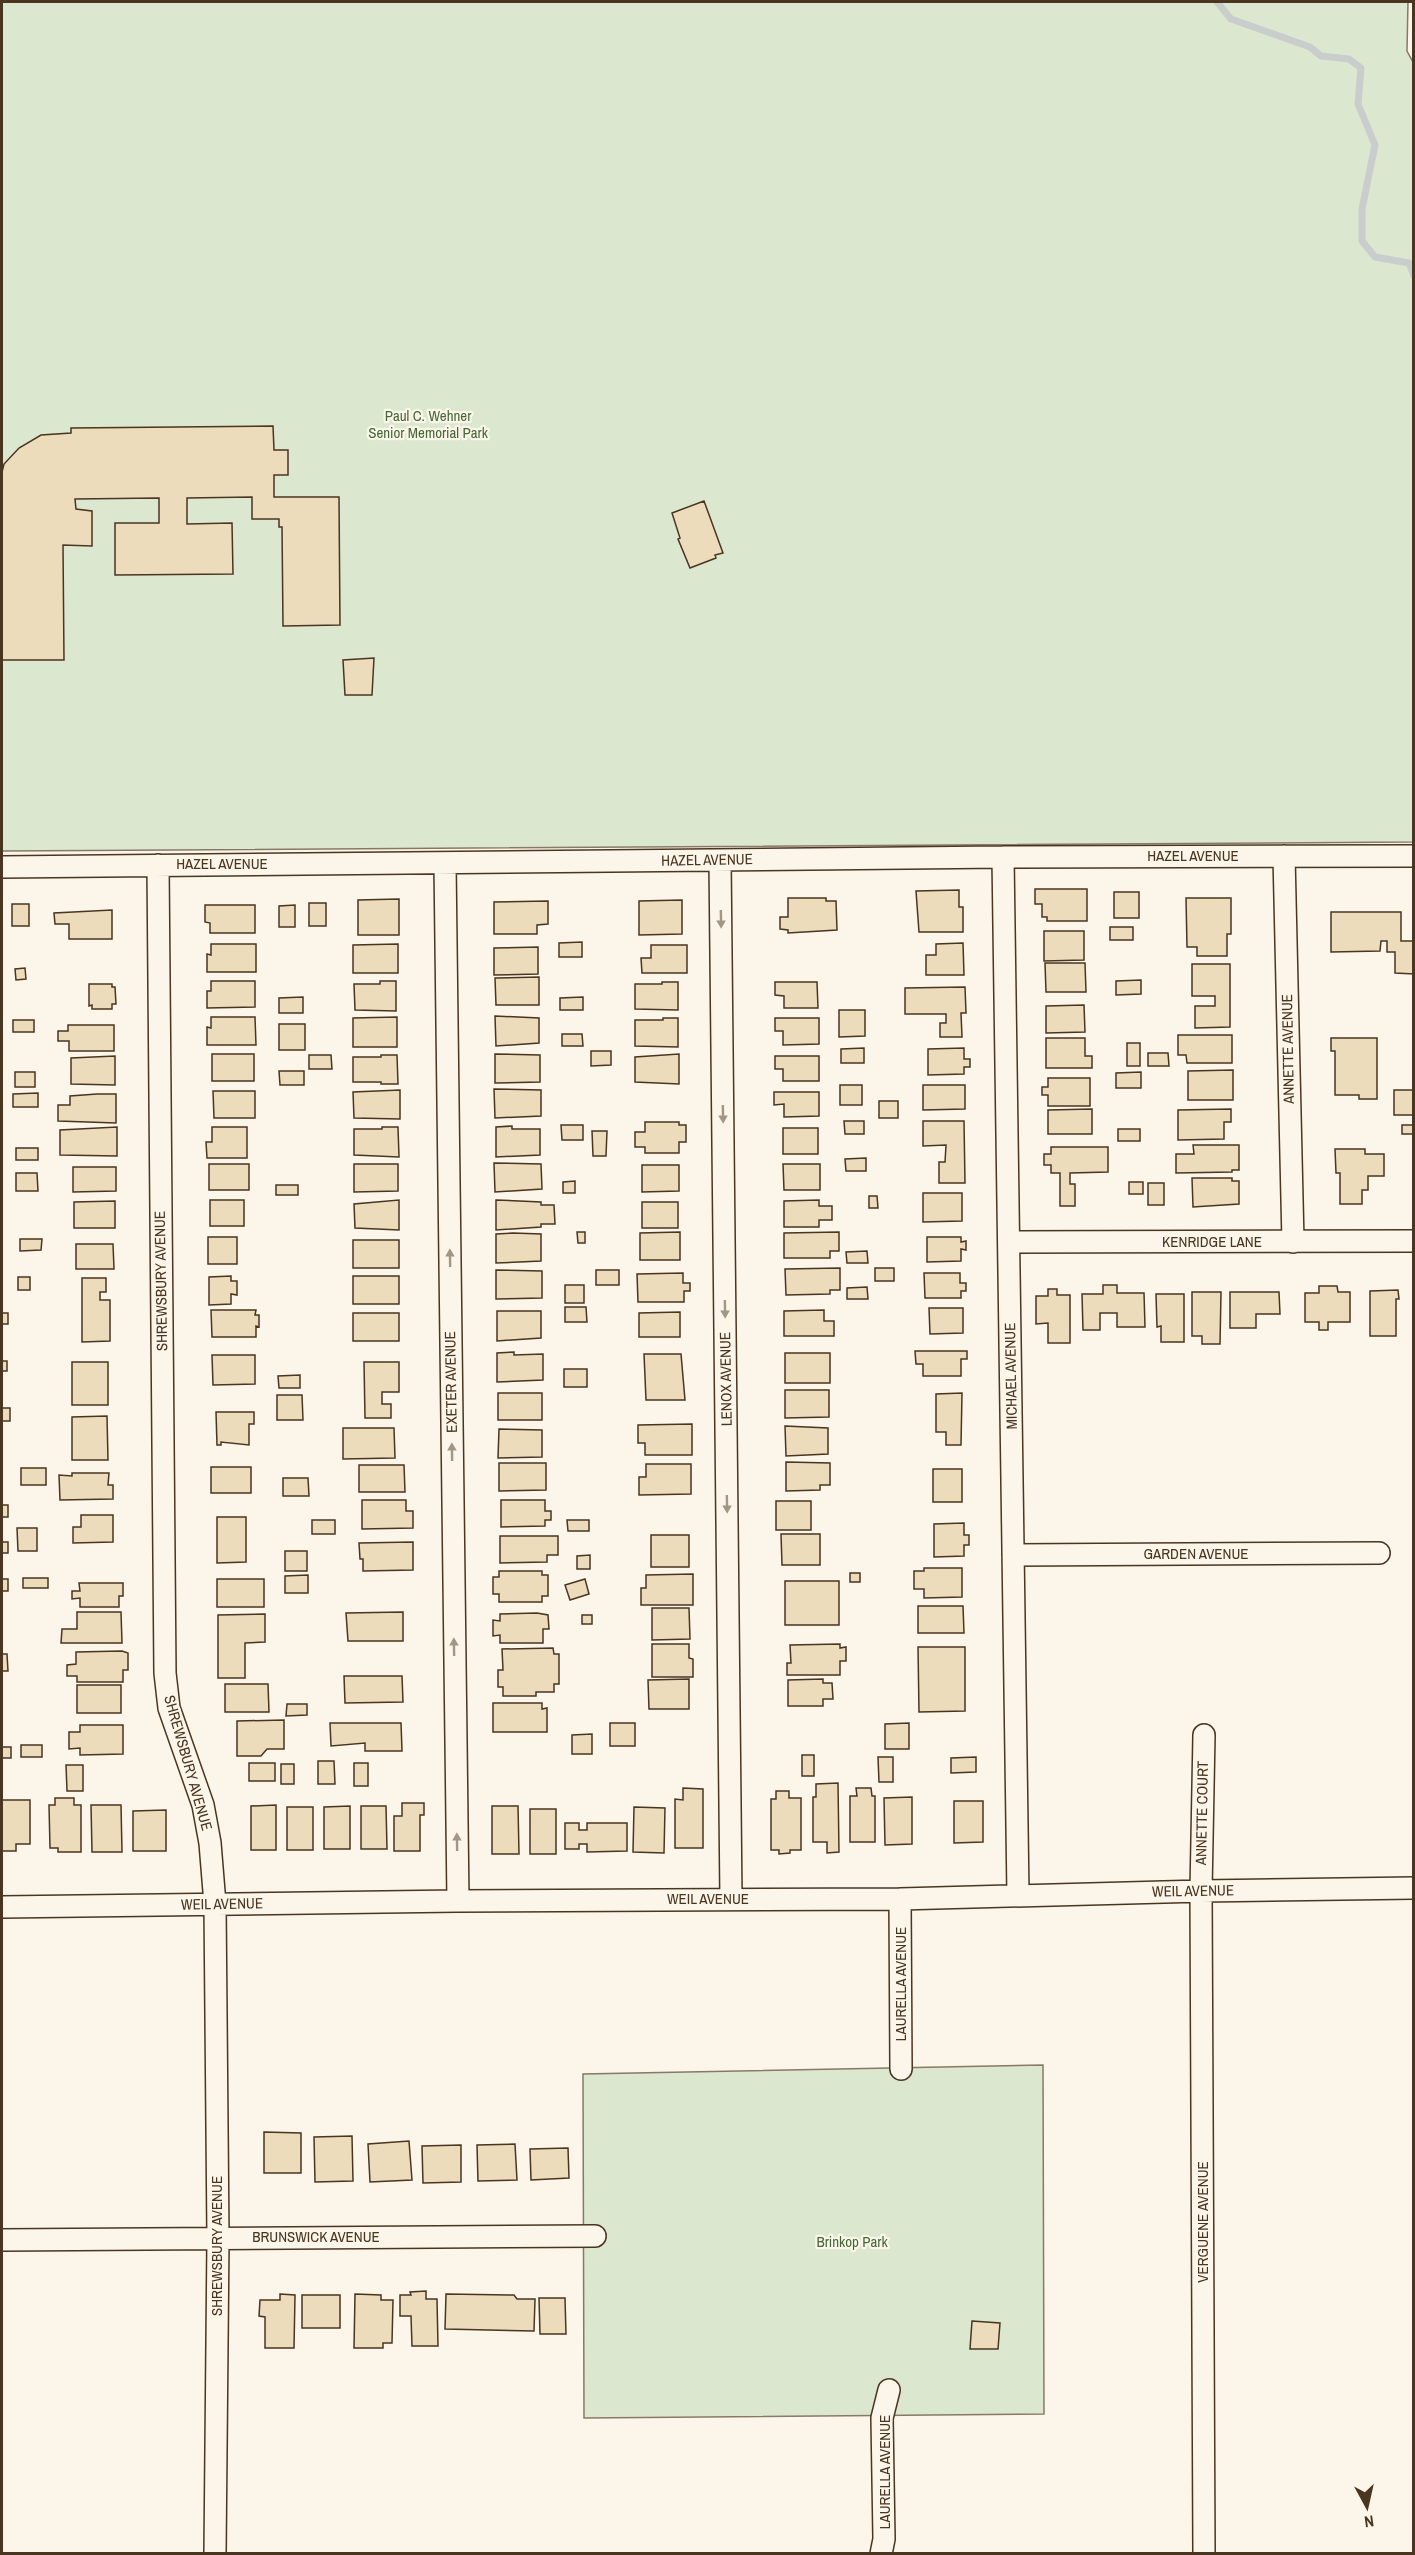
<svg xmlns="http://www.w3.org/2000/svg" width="1415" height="2555" font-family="'Archivo Narrow',sans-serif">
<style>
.green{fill:#dce7d0;stroke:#887966;stroke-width:1.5}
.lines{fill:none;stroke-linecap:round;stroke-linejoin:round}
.stream{stroke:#c9cecd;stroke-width:7}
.building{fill:#ecdcbc;stroke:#4a3520;stroke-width:1.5}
.minor-casing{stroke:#4a3520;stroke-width:24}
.minor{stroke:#fbf6e9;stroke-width:21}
.oneway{fill:#a29684}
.labels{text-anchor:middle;stroke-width:4.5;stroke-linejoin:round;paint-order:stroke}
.park-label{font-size:15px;fill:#436837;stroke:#fbf6e9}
.street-label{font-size:15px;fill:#4a3520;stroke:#fbf6e9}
</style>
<rect width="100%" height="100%" fill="#fbf6e9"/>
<!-- green -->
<path class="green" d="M2,2H1408L1407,51L1414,64L1413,842L2,851Z
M1043,2065L1044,2414L584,2418L583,2074Z"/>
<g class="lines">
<!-- stream -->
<path class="stream" d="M1217,2L1231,19L1310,47L1321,56L1349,59L1361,68L1358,104L1375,145L1362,209V241L1375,257L1409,263L1414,276"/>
</g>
<!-- building -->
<path class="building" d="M273,426L274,450H288V475H274V497H339L340,625L283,626L282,527H279V519H252V497L187,498V524L232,523L233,574L115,575V523H159V498L75,499L76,509L92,511V546L63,545L64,660H2V472L4,464L19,448L41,435L71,433V428Z
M704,501L723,553L715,555L716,558L690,568L678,539L680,538L672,513Z
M374,658L372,695H345L343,660Z
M1035,889H1087V921H1047V917H1042V904H1035Z
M959,890V907H963V932H919L916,891Z
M1114,892H1139V918H1114Z
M788,898H826V901H836L837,930L788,933V930L780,929V917H788Z
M1186,898H1231V934H1227V956H1197V947H1187Z
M399,899V935H358V900Z
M682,900V934L639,935V901Z
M548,901V924L537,925V934H494V902Z
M309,903H326V926H309Z
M12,904H29V926H12Z
M205,905H255V933H210V923L205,922Z
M295,905V927H279V906Z
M112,910V939H69V924H55L54,913Z
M1331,912H1401V941H1414V974L1395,973V952H1387V941H1381L1380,951L1331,952Z
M1110,927H1133V940H1110Z
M1044,931H1084V960L1044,961Z
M582,942V957H559V943Z
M963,943L964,975H926V955H936V944Z
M211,944H256V972H207V954L211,955Z
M398,944V973H353V945Z
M651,945H687V973H642L641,958H651Z
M538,947V974L494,975V948Z
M1045,963H1085L1086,992H1046Z
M1192,964H1230V1027L1195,1028V1006H1215V996H1192Z
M25,968L26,979L16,980L15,969Z
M539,977V1005H496L495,978Z
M1141,980V994L1116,995V981Z
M211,981H255V1007L207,1008V991H211Z
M380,981H396V1011L355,1010L354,984H380Z
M662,982H678V1010L635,1009V984H662Z
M775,982H817L818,1008H784V996L775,995Z
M89,984H112V987H115L116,1004H112V1009H92V1005L89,1006Z
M965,987L966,1013H961L962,1037H940V1023H946V1014H905V988Z
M303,997V1013H279V998Z
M583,997V1010H560V998Z
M1084,1005L1085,1032L1046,1033V1006Z
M839,1010H865V1036L839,1037Z
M495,1016L539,1018V1043L496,1046Z
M211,1017H255L256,1045H207V1027L211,1028Z
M397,1017V1047H353V1018Z
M663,1018H678V1047L635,1046V1020H663Z
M775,1018H819V1044L783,1045V1031H775Z
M13,1020H34V1032H13Z
M279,1024H305V1050H279Z
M68,1025H114V1051H69V1041H58V1031H68Z
M562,1034H582L583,1046H562Z
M1178,1035H1232V1063H1187L1186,1055H1178Z
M1046,1038H1085V1056H1092V1068H1046Z
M1331,1038H1377V1099H1359V1095H1335V1051H1331Z
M1127,1043H1140V1066H1127Z
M864,1048V1063H841V1049Z
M964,1048V1059H970V1067H964V1074L928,1075V1049Z
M591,1051H611V1065L591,1066Z
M1148,1053H1168L1169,1066H1148Z
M212,1054H254V1081H212Z
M495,1054L540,1055V1082L495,1083Z
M679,1054V1084L635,1082V1057Z
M309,1055H331L332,1069H309Z
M381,1055H397L398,1084H381V1082H353V1057H381Z
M115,1056V1085L71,1084V1058Z
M775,1056H819V1081H783V1069H775Z
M1233,1070V1100H1188V1071Z
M279,1071H304V1085H280Z
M15,1072H35V1087H15Z
M1141,1072V1088H1116V1073Z
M1048,1078H1090V1106H1048V1095H1042V1087H1048Z
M840,1085H862V1105H840Z
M923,1085H965V1109L923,1110Z
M494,1089L541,1090V1116L495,1118Z
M400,1090V1119L354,1118L353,1092Z
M1394,1090H1414V1115H1394Z
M213,1091H255V1118H214Z
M774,1092H819V1116L784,1117V1104L774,1105Z
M38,1093V1107H13V1094Z
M97,1094H116V1123L58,1121V1105H70V1096Z
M879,1101H898V1118H879Z
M1092,1109V1134H1048V1110Z
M1231,1109V1122H1224V1139L1178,1140V1110Z
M844,1121H864V1134H845Z
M923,1121H964L965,1183H939V1162H945L946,1145L923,1146Z
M645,1122H679V1125H686V1142H679V1153H645V1147H635V1132H645Z
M561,1125H583V1140H562Z
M1402,1125H1414V1134H1402Z
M512,1126V1129H540V1155L496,1157V1127Z
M117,1127V1156L60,1155V1130Z
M212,1127H247V1158H207L206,1142H212Z
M382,1127H398L399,1157L354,1155V1129H382Z
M783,1128H818V1154H783Z
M1118,1129H1140V1141H1118Z
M592,1131H607L606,1156H593Z
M1193,1145H1239V1170H1232V1172L1176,1173V1154H1194Z
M1051,1147H1108V1172L1070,1173V1184H1075V1206H1060V1173H1051V1165H1044V1154H1051Z
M16,1148H38V1160H16Z
M1335,1149H1365V1154H1384V1176H1368V1190H1362V1204H1340V1173H1336Z
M866,1158V1171H846L845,1159Z
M494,1163L541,1164L542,1189L495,1192Z
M209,1164H249V1190H209Z
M354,1164H398V1191L354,1192Z
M783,1164H820V1190H784Z
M642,1165H679V1191L642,1192Z
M73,1167H116V1191L73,1192Z
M16,1173H37L38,1191H16Z
M1192,1178H1232V1181H1239V1204L1193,1207Z
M575,1181V1193H563V1182Z
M1129,1182H1143V1194H1129Z
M1148,1183H1164V1205H1148Z
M276,1185H298V1195H276Z
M923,1193H962V1221L923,1222Z
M869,1196H877L878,1208H869Z
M210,1200H244V1226H210Z
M399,1200V1230L355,1228L354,1204Z
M496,1200L541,1202V1205H554L555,1224H541V1227L496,1230Z
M819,1200V1206H832V1220H819V1227H784V1201Z
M115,1201V1228H74V1202Z
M642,1202H678V1228H642Z
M577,1232H585V1243H578Z
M680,1232V1260H640V1233Z
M839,1232V1251H830V1258H784V1233Z
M513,1233L541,1234V1261L496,1263V1234Z
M208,1237H237V1264H208Z
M927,1237H961V1242L966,1241V1250L961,1249V1261L927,1262Z
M20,1239H42L41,1250L20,1251Z
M353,1240H399V1268H353Z
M76,1244H113L114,1269H76Z
M867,1251L868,1263H847L846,1252Z
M840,1268V1290H830V1294L786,1295L785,1269Z
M875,1268H894V1281H875Z
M496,1270L542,1271V1298L496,1299Z
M596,1270H619V1285H596Z
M683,1273V1283H690V1291H684V1302H638L637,1274Z
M924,1273H960V1283H966V1291H961V1298H925Z
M231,1276V1281H237V1295L231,1294V1304L209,1305V1277Z
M353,1276H399V1304H353Z
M18,1277H30V1290H18Z
M82,1278H106V1292H100V1300H110V1341L82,1342Z
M565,1285H584V1303H565Z
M1103,1285H1117V1293H1144L1145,1327H1117V1313H1100V1330H1083L1082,1294H1103Z
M1319,1286H1337L1338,1292H1350V1322H1328V1330H1319V1322H1305V1293H1319Z
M867,1287L868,1299H847V1288Z
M1048,1289H1057V1295H1070V1343H1048V1323L1036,1324V1296H1048Z
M1398,1290L1399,1299H1396V1336H1370V1291Z
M1192,1292H1221L1220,1344H1202V1336H1192Z
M1230,1292H1279L1280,1314H1256V1328H1230Z
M1156,1294H1184V1342H1161V1326L1157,1327Z
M565,1307H586L587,1322H565Z
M929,1308H963V1333L930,1334Z
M211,1310H256L255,1315H259V1327L256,1326V1337H212Z
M824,1310V1321H834V1336H784V1311Z
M497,1311H541V1338L497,1341Z
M680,1312V1337H639V1313Z
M2,1313H8V1324H2Z
M353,1313H399V1341H353Z
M915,1351H967V1359H961V1376H923V1364H916Z
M514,1352V1355L543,1354V1380L497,1382V1353Z
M785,1353H830V1383H785Z
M644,1354H681L685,1400H646Z
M212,1355H255V1384L213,1385Z
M2,1361H7V1371H2Z
M72,1362H108V1405H72Z
M364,1362H399V1392H382V1404H391V1418H365Z
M564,1369H587V1387H564Z
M300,1375V1388H279L278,1376Z
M785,1390H829V1417L785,1418Z
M498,1393H542V1420H498Z
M962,1393L961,1445H946V1432H936V1394Z
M277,1395H302L303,1420H277Z
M2,1408H10V1421H2Z
M216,1412H254V1424H249V1445L221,1442V1445H217Z
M107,1416L108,1460H72V1417Z
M692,1424V1455H645V1443H638V1425Z
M785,1426L828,1428V1454L786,1456Z
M343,1428H394L395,1458L343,1459Z
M499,1429L542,1430V1457L498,1458Z
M786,1462L830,1463V1485H820V1490L786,1491Z
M499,1463H546V1490L499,1491Z
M646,1464H691V1494L639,1495V1477H646Z
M359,1465H404L405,1492H359Z
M211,1467H251V1493H211Z
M21,1468H46V1485H21Z
M933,1469H962V1502H933Z
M72,1473H109L108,1485H113V1499L60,1500L59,1475L72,1476Z
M283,1478H308L309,1496H283Z
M362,1500H406V1511H413V1528L362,1529Z
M501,1500H545V1511H551V1520H545V1526L501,1527Z
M776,1501H811V1530H776Z
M2,1505H8V1517H2Z
M81,1515H113V1542L73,1543V1527H81Z
M217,1517H246V1562L217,1563Z
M312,1520H335V1534H312Z
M567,1520H589V1531H568Z
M964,1523V1535H969V1545H964V1556L934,1557V1524Z
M17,1528H37V1551H18Z
M781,1534H820V1565H782Z
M651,1535H689V1567H651Z
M500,1536H558V1555H547V1562L500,1563Z
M2,1542H8V1553H2Z
M413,1542V1570L363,1571V1559H360L359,1543Z
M285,1551H307V1571H285Z
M590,1555V1569H577V1556Z
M924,1568H962V1597L924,1598V1589H914V1571H924Z
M499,1571H542V1575H548V1596H542V1602H499V1594H493V1577H499Z
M850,1573H860V1582H850Z
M693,1574V1605H641V1588H646V1575Z
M308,1575V1593H285V1576Z
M23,1578H48V1588H23Z
M2,1579H8V1591H2Z
M217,1579H264V1607H217Z
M585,1579L589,1594L570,1600L565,1585Z
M785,1581H839V1625H785Z
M79,1583H123V1596H119V1607H80V1598L72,1599V1591H80Z
M918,1606H963L964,1633H918Z
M652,1608H689L690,1639L652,1640Z
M77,1612H121L122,1643H61L62,1629H77Z
M403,1612V1641H348L346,1613Z
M537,1613L548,1615L549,1629H543V1643H500V1635L493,1636V1620L500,1621V1614Z
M265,1614V1642L245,1643V1678H218V1615Z
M582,1615H592V1624H582Z
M652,1644H689V1658L693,1659V1677H652Z
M840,1644V1648L846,1647V1661H840V1675H787V1663H791L790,1645Z
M918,1647H965V1711L919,1712Z
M553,1648L554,1654H559V1684H554V1692H536V1696H503V1687H498V1670H503L502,1649Z
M122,1651L128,1653V1670H123V1682H77V1676H67V1665L76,1664V1652Z
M2,1654H7L8,1671H2Z
M344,1676H402L403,1702L345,1703Z
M689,1679V1709H649L648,1680Z
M823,1679V1683H832L833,1699H823V1706H788V1680Z
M225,1684H268L269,1712H225Z
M77,1685H121V1713H77Z
M493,1703H542V1709L547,1708V1732H493Z
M287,1704H307V1715L286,1716Z
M284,1720V1749H267L261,1756H237V1721Z
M330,1723H401L402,1751H365V1743L331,1746Z
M610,1723H635V1746H610Z
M909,1723V1749H885V1724Z
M80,1725H123V1754L80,1755V1748L69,1749V1732H80Z
M592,1734V1754H572V1735Z
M21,1745H42V1757H21Z
M2,1747H11V1758H2Z
M802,1755H814V1776H802Z
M878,1757H893V1782H879Z
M976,1757V1772L951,1773V1758Z
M318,1761H334L335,1784H318Z
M249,1763H275V1781H249Z
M354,1763H368V1786H354Z
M281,1764H294V1784H281Z
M66,1765H83V1791H67Z
M838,1783L839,1852L827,1853V1842H813V1797H816V1784Z
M683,1788L703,1789V1848H675V1799L683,1800Z
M856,1788H871L872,1796H875V1842H850V1796H857Z
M776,1791H789V1798H801V1850H790V1853L779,1854V1850H771V1799H776Z
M912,1797V1844L885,1845L884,1798Z
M55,1798H74V1805H81V1852H58V1848H50L49,1805H55Z
M2,1800H30V1844H16V1851H2Z
M954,1801H983V1842L954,1843Z
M402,1803H424V1815H420V1851H394V1816H402Z
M91,1805H121L122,1852H92Z
M276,1805V1850H251V1806Z
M350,1806V1849H324V1807Z
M361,1806H386L387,1849H361Z
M492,1806H518L519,1854H492Z
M287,1807H313V1850H287Z
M634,1807L665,1808L664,1853L633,1852Z
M530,1809H556V1854H530Z
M166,1810V1851H133V1811Z
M565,1823H579V1830H587V1823H627V1851L587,1852V1844H579V1849H565Z
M264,2132L301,2133V2173H264Z
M352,2136L353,2181L315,2182L314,2137Z
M409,2141L412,2180L370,2182L368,2144Z
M515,2144L517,2180L478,2181L477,2145Z
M461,2145V2182L423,2183L422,2146Z
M568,2148L569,2178L531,2180L530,2149Z
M426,2291V2299H437L438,2346H412L411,2316H400V2295H411L410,2292Z
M280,2294L295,2295L294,2348H265V2317L259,2316L260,2300H280Z
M355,2294L381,2295V2300H393L392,2343H383V2348H354Z
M446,2294L514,2295L517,2299H535L534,2331L445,2329Z
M302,2295H340V2328H302Z
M539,2298H565L566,2334H540Z
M972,2321L1000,2323L998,2349H970Z"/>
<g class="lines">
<defs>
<path id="minor" d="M1284,856L1293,1242
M1003,857L1018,1895
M720,860L731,1899
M445,863L458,1901
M158,865L165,1673L169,1708L203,1805L210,1843L215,1904L218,2238L215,2554
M2,867L1003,857L1414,856
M1010,1242L1414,1241
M1013,1555L1379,1553
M1204,1735L1201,1891L1204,2554
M900,1899L901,2069
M2,1907L458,1901L900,1899L1201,1891L1414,1888
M2,2240L595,2236
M881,2554L884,2539L882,2418L889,2390"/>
</defs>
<!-- minor casing -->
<use href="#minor" class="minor-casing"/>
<!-- minor -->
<use href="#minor" class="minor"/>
</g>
<!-- one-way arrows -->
<defs><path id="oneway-solid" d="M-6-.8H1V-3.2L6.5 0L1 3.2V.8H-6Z" transform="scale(1.5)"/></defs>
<g class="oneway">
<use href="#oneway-solid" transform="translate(721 919) rotate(89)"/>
<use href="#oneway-solid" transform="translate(723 1114) rotate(89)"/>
<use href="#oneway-solid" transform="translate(450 1258) rotate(-91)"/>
<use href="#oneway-solid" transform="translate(725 1309) rotate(89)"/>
<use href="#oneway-solid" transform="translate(452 1452) rotate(-91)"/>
<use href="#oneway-solid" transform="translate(727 1504) rotate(89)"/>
<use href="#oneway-solid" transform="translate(454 1647) rotate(-91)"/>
<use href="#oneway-solid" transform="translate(457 1842) rotate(-91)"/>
</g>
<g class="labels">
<!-- park labels -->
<g class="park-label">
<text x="428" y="421">Paul C. Wehner<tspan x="428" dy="17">Senior Memorial Park</tspan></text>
<text x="852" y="2247">Brinkop Park</text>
</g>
<!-- street labels -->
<g class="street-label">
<text x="1193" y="861">HAZEL AVENUE</text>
<text transform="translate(707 860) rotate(-1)" y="5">HAZEL AVENUE</text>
<text x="222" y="869">HAZEL AVENUE</text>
<text transform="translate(1288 1049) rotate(-91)" y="5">ANNETTE AVENUE</text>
<text x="1212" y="1247">KENRIDGE LANE</text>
<text transform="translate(161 1281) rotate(-91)" y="5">SHREWSBURY AVENUE</text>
<text transform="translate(1011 1376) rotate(-91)" y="5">MICHAEL AVENUE</text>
<text transform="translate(726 1379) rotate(-91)" y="5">LENOX AVENUE</text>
<text transform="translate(451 1382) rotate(-91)" y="5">EXETER AVENUE</text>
<text x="1196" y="1559">GARDEN AVENUE</text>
<text transform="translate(188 1763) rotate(74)" y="5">SHREWSBURY AVENUE</text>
<text transform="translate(1202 1813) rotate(-89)" y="5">ANNETTE COURT</text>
<text transform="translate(1193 1891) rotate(-1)" y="5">WEIL AVENUE</text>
<text x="708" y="1904">WEIL AVENUE</text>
<text transform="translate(222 1904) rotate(-1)" y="5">WEIL AVENUE</text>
<text transform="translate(901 1984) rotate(-90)" y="5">LAURELLA AVENUE</text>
<text transform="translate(1203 2222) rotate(-90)" y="5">VERGUENE AVENUE</text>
<text x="316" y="2242">BRUNSWICK AVENUE</text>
<text transform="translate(217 2246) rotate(-90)" y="5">SHREWSBURY AVENUE</text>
<text transform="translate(885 2472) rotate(-90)" y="5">LAURELLA AVENUE</text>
</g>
</g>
<!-- border -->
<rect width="1415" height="2555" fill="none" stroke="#4a3520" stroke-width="6"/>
<!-- north arrow -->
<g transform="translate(1367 2507) rotate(172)" stroke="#fbf6e9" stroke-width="4.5" paint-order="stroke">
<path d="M0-4.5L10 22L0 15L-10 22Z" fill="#4a3520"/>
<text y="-9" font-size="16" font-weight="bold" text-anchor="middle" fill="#4a3520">N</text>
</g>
</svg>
